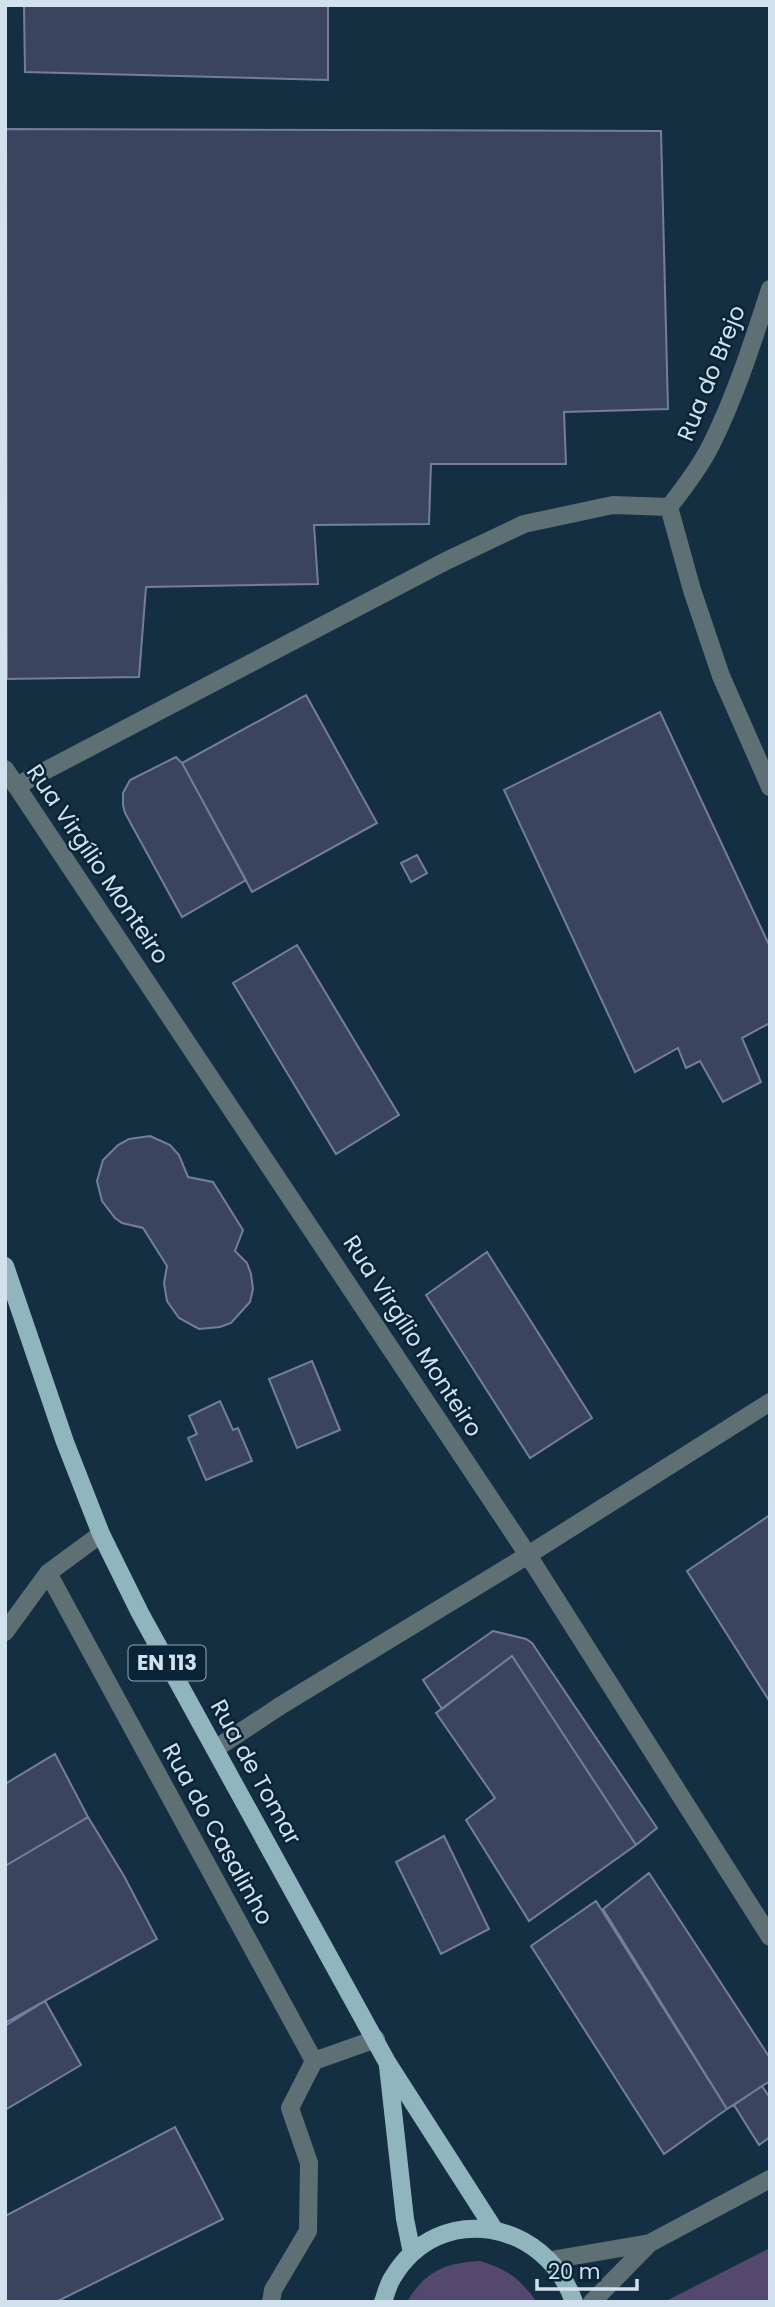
<svg xmlns="http://www.w3.org/2000/svg" width="775" height="2307" font-family="Poppins,sans-serif">
<style>
.green{fill:#54486f}
.building{fill:#3b445f;stroke:#747e9c;stroke-width:2}
.lines{fill:none;stroke-linecap:round;stroke-linejoin:round}
.minor{stroke:#5f7075;stroke-width:18}
.major{stroke:#91b5be;stroke-width:18}
.labels{text-anchor:middle;stroke-width:5;stroke-linejoin:round;paint-order:stroke}
.shield{fill:#0a2437;stroke:#95a8b6;stroke-width:2}
.shield-label{font-size:21px;font-weight:bold;fill:#d1e1ed}
.street-label{font-size:23px;fill:#d1e1ed;stroke:#0a2437}
</style>
<rect width="100%" height="100%" fill="#142e42"/>
<!-- green -->
<path class="green" d="M770,2248V2302H664Z
M480,2261C509,2270 519,2278 537,2302H407C425,2271 445,2263 480,2261Z"/>
<!-- building -->
<path class="building" d="M24,5H328V80L25,72Z
M6,129L661,131L668,409L564,412L566,464H431L429,524L314,525L318,584L146,587L139,677L7,679Z
M306,695L377,823L252,892L182,763Z
M660,712L770,947V1023L742,1038L761,1082L723,1102L700,1061L686,1068L678,1048L635,1072L504,790Z
M176,757L182,763L246,880L182,917L125,813L123,805V793L130,780Z
M417,855L427,873L411,882L401,863Z
M297,945L399,1115L336,1154L233,983Z
M150,1136L170,1145L179,1155L188,1177L213,1182L243,1230L235,1251L247,1263L251,1274L253,1289L250,1302L231,1323L220,1327L199,1329L179,1318L167,1301L164,1283L167,1266L143,1228L122,1223L115,1218L102,1201L97,1181L103,1160L118,1145L129,1139Z
M487,1252L592,1418L530,1458L426,1295Z
M312,1361L340,1430L297,1448L269,1379Z
M220,1401L233,1430L238,1428L252,1461L206,1480L188,1438L197,1434L189,1416Z
M770,1515V1702L687,1571Z
M493,1631L526,1639L532,1643L657,1828L636,1845L512,1656L442,1709L423,1680Z
M512,1656L636,1845L529,1921L466,1820L495,1798L436,1713Z
M55,1754L88,1817L5,1866V1784Z
M88,1817L124,1876L157,1939L5,2023V1866Z
M444,1836L489,1929L441,1954L396,1862Z
M649,1873L770,2058V2081L727,2109L603,1909Z
M596,1901L727,2109L664,2154L531,1946Z
M45,2001L81,2065L5,2110V2026Z
M762,2086L770,2098V2137L759,2145L734,2105Z
M175,2127L223,2219L56,2302H5V2216Z"/>
<g class="lines">
<!-- minor -->
<path class="minor" d="M669,507C684,488 700,467 711,445C736,395 753,341 770,289
M5,769L528,1555L770,1937
M16,786L446,561L524,524L613,505L669,507L692,590L721,676L770,787
M48,1573L314,2061L376,2039
M5,1632L48,1573L101,1534
M215,1749L280,1706L528,1555L770,1402
M551,2260L650,2243
M271,2302L273,2290L308,2231L309,2163L290,2108L314,2061
M592,2302L650,2243L770,2179"/>
<!-- major -->
<path class="major" d="M5,1266L65,1442L101,1534L140,1613L387,2062L494,2229
M388,2066L405,2219L412,2253
M383,2302C386,2294 388,2284 393,2277C439,2200 546,2220 574,2302"/>
</g>
<g class="labels">
<!-- shield labels -->
<rect class="shield" x="128.5" y="1645.5" width="77" height="35" rx="5"/>
<g class="shield-label">
<text x="167" y="1670">EN 113</text>
</g>
<!-- street labels -->
<g class="street-label">
<text transform="translate(711 373) rotate(-68)" y="8">Rua do Brejo</text>
<text transform="translate(98 864) rotate(56)" y="8">Rua Virgílio Monteiro</text>
<text transform="translate(413 1336) rotate(57)" y="8">Rua Virgílio Monteiro</text>
<text transform="translate(256 1772) rotate(61)" y="8">Rua de Tomar</text>
<text transform="translate(218 1834) rotate(61)" y="8">Rua do Casalinho</text>
</g>
</g>
<!-- border -->
<rect width="775" height="2307" fill="none" stroke="#d1e1ed" stroke-width="14"/>
<!-- scale -->
<path d="M537 2279v10h100v-10" fill="none" stroke="#d1e1ed" stroke-width="3.5"/>
<text x="548" y="2279" font-size="21" fill="#d1e1ed" stroke="#0a2437" stroke-width="5" paint-order="stroke">20 m</text>
</svg>
